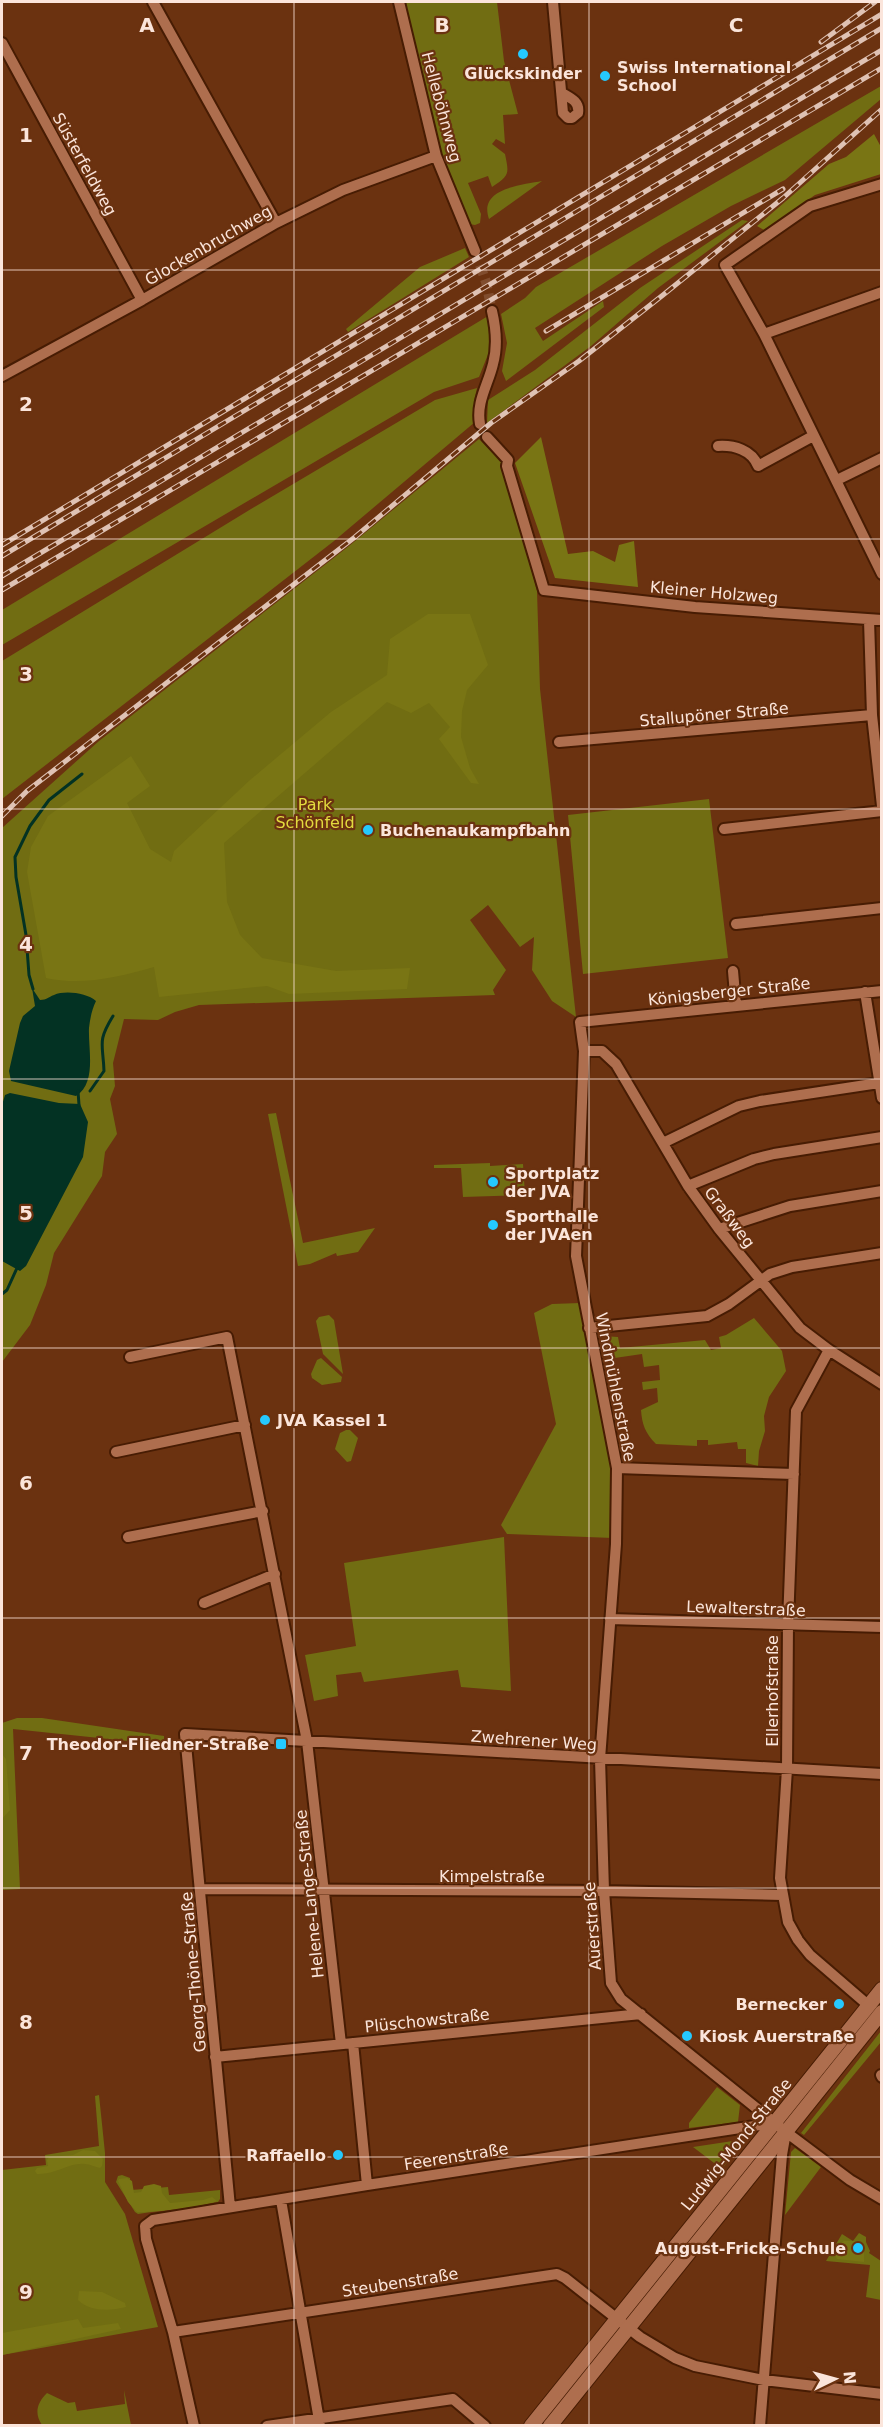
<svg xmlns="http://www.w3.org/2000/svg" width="883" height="2427" font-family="'DejaVu Sans',sans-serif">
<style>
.green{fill:#716d12}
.forest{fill:#797514}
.water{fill:#033223}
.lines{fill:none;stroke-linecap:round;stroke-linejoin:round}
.stream{stroke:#033223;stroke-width:3}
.minor-tunnel{stroke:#814d2e;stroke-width:10;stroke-dasharray:10 5;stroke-linecap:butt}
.minor-casing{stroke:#471c03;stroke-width:14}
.secondary-casing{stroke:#471c03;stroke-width:16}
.minor{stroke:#ae6e4e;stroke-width:10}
.secondary{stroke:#ae6e4e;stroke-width:14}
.rail-casing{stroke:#dfc2b4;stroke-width:5}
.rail{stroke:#6b3210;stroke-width:3;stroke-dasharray:9;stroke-linecap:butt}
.grid{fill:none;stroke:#fbe5db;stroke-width:1.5;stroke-opacity:0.55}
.poi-dot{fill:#25c9fe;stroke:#6b3210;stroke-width:2}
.labels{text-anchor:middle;stroke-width:4.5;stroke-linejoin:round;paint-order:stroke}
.poi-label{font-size:16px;font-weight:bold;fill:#fbe5db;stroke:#6b3210;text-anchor:start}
.street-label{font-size:16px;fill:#fbe5db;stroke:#6b3210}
.park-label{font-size:16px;fill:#e2db3e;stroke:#6b3210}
.grid-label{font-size:20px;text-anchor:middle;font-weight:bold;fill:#fbe5db;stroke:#6b3210;stroke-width:4.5;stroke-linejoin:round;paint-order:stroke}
</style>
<rect width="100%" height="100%" fill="#6b3210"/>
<!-- green -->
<path class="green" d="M405,2H497L504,61L518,114L503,115L505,144L496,139L492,144L505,154C509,174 510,175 492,187L488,176L468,183L481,214L480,223L475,225L469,224L443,158L440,156Z
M881,86V99L785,180L731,206L662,246L535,328L543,341L603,301L604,307L506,381L502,371L507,343L501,314L525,298L536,287Z
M542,181L489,219C478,188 522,185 542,181Z
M742,220L748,221L658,288L591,346L487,423L488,400L535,370L640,288Z
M465,248L469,257L348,332L346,329L420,267Z
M488,316L491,347L479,377L434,392L2,645V610Z
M477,388L474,401L475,422L334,541L2,799V661L251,509L435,400Z
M479,439L502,462L537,591L540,689L576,1017L552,1001L532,970L534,937L520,947L488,905L470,920L506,970L493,990L495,995L199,1005L175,1012L158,1020L124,1019L113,1063L115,1086L110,1099L117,1134L105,1152L102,1176L54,1253L46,1285L30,1325L2,1362V828L99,741L349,546Z
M709,799L728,958L583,974L568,815Z
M276,1113L303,1243L375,1228L358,1252L337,1256L336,1253L310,1264L298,1266L268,1114Z
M490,1163V1166L523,1164L525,1195L463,1197L461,1168H434V1165Z
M580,1303L613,1469V1538L507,1534L501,1525L556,1424L534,1313L552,1304Z
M329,1315L334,1320L343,1374L323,1354L316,1321L319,1317Z
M754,1318L782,1351L786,1371L769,1397L764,1416L765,1431L759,1451L758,1466L746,1463V1449H738L737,1442L708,1445V1440H697V1446L656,1444C645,1433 642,1424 641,1410L658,1402L657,1388L643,1390L642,1382L660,1380L659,1365L644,1367L642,1354L608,1359L603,1336L618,1337L620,1348L705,1340L711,1350L721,1348L719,1337L726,1335Z
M321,1358L342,1377L341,1382L322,1385L312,1378L311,1374L317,1360Z
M346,1430H350L358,1438L351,1461L347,1462L335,1449L340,1433Z
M504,1537L511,1691L461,1687L458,1670L364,1682L361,1672L336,1675L338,1696L314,1701L305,1655L356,1646L344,1563Z
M17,1718H42L164,1736V1739L176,1741V1746L13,1729L20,1889L2,1890V1723Z
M881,2031V2042L804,2135L801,2133Z
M717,2087L740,2105L738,2122L689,2128V2123Z
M99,2095L105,2153V2182L125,2214L158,2327L2,2355V2170L46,2165L45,2155L99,2146L95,2096Z
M746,2139L738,2151H736L722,2169L693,2147Z
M795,2148L821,2167L785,2215L791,2152Z
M122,2175L130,2178L131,2190L168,2187L169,2195L220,2190V2199L218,2202L138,2214L135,2212L116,2182L118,2176Z
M859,2233L866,2237V2242L870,2251L869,2253L881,2261V2300L866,2297L870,2265L826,2261L842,2234L853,2241Z
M124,2390L131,2425H42C34,2413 37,2403 47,2393L68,2403L75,2402L77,2411L125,2404Z"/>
<!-- forest -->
<path class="forest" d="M874,134L881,147V174L815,195L764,230L757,226L829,164L846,157Z
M541,437L568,554L593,551L615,562L619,545L634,541L638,587L555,578L515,463Z
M428,614H470L488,665L467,690L462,711L461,737L470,768L479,784L471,783L439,739L450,727L429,703L411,713L387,702L224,843L227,902L240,935L262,958L336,971L410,968L407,989L289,994L267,986L159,997L154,967C119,977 82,986 46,978L27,872L31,847L48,816L131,756L150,786L127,803L150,849L171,862L174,851L250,780L331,712L387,675L390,639Z
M2,1754L6,1759L10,1810L2,1819Z
M83,2150L95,2151L103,2159L102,2166L100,2168C95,2167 90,2164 85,2164C70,2162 55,2175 37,2174L35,2171L37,2168L48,2166L47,2160L49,2157L73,2155Z
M127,2178L132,2181L134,2193L141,2192L144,2186L154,2184L161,2186L162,2193L170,2203L203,2200L212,2197L217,2201C205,2207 151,2213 137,2212L128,2202L118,2181L119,2179Z
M844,2241H859L864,2246V2262L837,2259L834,2253L838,2246Z
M79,2291L102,2292L125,2303L126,2307C110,2311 90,2312 78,2300Z
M78,2319L83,2328L118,2323L121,2329L2,2355V2333Z"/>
<!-- water -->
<path class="water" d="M32,988L40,1000C47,1000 48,997 54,995C65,990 87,993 96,1001C92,1009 90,1019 89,1028C88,1049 97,1083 76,1096L11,1081L9,1071L20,1023L23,1016L35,1006Z
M10,1093L59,1103L80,1104L88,1122L83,1157L26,1266L20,1271L2,1261V1105L5,1095Z"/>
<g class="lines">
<!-- stream -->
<path class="stream" d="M33,989L29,975L26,935L16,877L15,857L30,826L49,800L82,774
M78,1091L79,1105
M90,1091L104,1071C103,1043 97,1042 113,1016
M2,1294L7,1290L17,1268"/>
<!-- minor-tunnel -->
<path class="minor-tunnel" d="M475,251L486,282L492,311"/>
<defs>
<path id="minor" d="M153,2L276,223
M399,2L436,156L475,251
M553,2L563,113L568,118H572L578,113C580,102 571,98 562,93
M2,43L142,300
M882,184L810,206L725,265L764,334L882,574
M764,334L882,292
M2,376L142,300L276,223L343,190L436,156
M480,424C476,402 488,385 493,364C498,346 496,328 492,311
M487,437L508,460L507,466L544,590L695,607L882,620
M718,446C734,445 752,450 758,466L813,436
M837,480L882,458
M869,620L872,715L882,806
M559,742L872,715
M724,829L882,811
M736,924L882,908
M733,971L736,1006
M865,992L882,1098
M584,1051H602L616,1064L688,1186L719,1229L800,1328L829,1350L882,1384
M663,1143L739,1106L760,1101L879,1083
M688,1186L754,1159L774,1154L882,1137
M719,1229L790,1206L882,1191
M589,1328L707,1316L729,1304L770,1274L792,1267L882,1253
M829,1350L796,1411L788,1623L787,1769L780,1878L788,1922L798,1940L810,1955L868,2005
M130,1357L227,1337L307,1741L341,2044
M116,1452L245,1425
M617,1468L794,1474
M128,1537L263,1511
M204,1603L275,1574
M610,1619L882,1627
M201,1889L604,1891L782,1895
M353,2043L367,2185
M215,2057L641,2014
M881,2075L882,2077
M786,2132L850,2180L882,2199
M281,2200L320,2426
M230,2207L185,1734L882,1774
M173,2332L557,2274L565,2278L640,2337L675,2358L695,2366L764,2380L882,2394
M194,2426L173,2332L146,2239L145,2226L153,2220L367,2185L774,2123
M267,2426L453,2399L485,2426
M760,2426L782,2155L786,2132L621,1999L611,1983L604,1891L600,1759L616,1544L617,1468L576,1256L584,1051L580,1022L882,991"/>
<path id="secondary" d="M531,2426L882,1989
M550,2426L882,2012"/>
</defs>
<!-- minor casing -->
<use href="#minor" class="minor-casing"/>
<!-- secondary casing -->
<use href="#secondary" class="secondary-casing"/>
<!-- minor -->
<use href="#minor" class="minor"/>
<!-- secondary -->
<use href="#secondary" class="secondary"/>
<defs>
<path id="rail" d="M821,42L875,2
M546,331L783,189
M2,545L882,14
M2,556L882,28
M2,576L882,50
M2,590L882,68
M2,816L27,791L355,537L491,423L579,361L663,295L783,198L882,109"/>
</defs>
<!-- rail casing -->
<use href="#rail" class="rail-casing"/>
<!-- rail -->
<use href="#rail" class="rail"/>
</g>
<!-- grid -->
<path class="grid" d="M294,2V2426M589,2V2426M2,270H882M2,539H882M2,809H882M2,1079H882M2,1348H882M2,1618H882M2,1888H882M2,2157H882"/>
<!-- markers -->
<g class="poi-dot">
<circle cx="523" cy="54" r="6"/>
<circle cx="605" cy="76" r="6"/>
<circle cx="368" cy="830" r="6"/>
<circle cx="493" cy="1182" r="6"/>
<circle cx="493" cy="1225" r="6"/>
<circle cx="265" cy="1420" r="6"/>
<rect x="275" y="1738" width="12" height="12" rx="3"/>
<circle cx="839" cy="2004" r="6"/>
<circle cx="687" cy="2036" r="6"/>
<circle cx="338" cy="2155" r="6"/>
<circle cx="858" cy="2248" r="6"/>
</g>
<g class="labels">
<!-- poi labels -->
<g class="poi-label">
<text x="617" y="73">Swiss International<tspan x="617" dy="18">School</tspan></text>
<text x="523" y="79" text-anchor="middle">Glückskinder</text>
<text x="380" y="836">Buchenaukampfbahn</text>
<text x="505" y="1179">Sportplatz<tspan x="505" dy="18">der JVA</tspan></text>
<text x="505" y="1222">Sporthalle<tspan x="505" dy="18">der JVAen</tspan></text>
<text x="277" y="1426">JVA Kassel 1</text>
<text x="269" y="1750" text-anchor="end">Theodor-Fliedner-Straße</text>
<text x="827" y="2010" text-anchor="end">Bernecker</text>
<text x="699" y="2042">Kiosk Auerstraße</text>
<text x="326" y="2161" text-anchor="end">Raffaello</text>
<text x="846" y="2254" text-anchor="end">August-Fricke-Schule</text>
</g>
<!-- street labels -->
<g class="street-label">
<text transform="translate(442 107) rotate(75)" y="6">Helleböhnweg</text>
<text transform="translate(85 164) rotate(61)" y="6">Süsterfeldweg</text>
<text transform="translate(208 245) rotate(-30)" y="6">Glockenbruchweg</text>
<text transform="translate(714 592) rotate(5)" y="6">Kleiner Holzweg</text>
<text transform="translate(714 714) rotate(-5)" y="6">Stallupöner Straße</text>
<text transform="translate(729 991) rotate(-6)" y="6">Königsberger Straße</text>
<text transform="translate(730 1217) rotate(53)" y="6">Graßweg</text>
<text transform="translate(616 1387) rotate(79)" y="6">Windmühlenstraße</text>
<text transform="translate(746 1608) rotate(2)" y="6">Lewalterstraße</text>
<text transform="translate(772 1691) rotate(-90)" y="6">Ellerhofstraße</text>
<text transform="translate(534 1740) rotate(4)" y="6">Zwehrener Weg</text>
<text x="492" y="1882">Kimpelstraße</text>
<text transform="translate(309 1894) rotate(-96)" y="6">Helene-Lange-Straße</text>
<text transform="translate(592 1926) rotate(-94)" y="6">Auerstraße</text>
<text transform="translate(193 1972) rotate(-95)" y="6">Georg-Thöne-Straße</text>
<text transform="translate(427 2020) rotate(-6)" y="6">Plüschowstraße</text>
<text transform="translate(736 2144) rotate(-51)" y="6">Ludwig-Mond-Straße</text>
<text transform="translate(456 2156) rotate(-9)" y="6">Feerenstraße</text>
<text transform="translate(400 2282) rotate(-9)" y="6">Steubenstraße</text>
</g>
<!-- park labels -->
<g class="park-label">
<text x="315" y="810">Park<tspan x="315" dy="18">Schönfeld</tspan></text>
</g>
</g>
<g class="grid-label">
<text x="147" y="32">A</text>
<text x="442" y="32">B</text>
<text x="736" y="32">C</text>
<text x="26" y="142">1</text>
<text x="26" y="411">2</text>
<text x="26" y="681">3</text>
<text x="26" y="951">4</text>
<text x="26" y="1220">5</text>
<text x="26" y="1490">6</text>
<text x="26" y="1760">7</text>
<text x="26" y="2029">8</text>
<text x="26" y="2299">9</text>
</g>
<!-- border -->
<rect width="883" height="2427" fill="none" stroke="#fbe5db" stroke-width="6"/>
<!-- north arrow -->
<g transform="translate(835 2379) rotate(85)" stroke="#6b3210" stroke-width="4.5" paint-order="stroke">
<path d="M0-4.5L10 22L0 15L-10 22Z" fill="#fbe5db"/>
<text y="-9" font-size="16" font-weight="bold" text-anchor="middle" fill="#fbe5db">N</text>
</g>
</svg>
